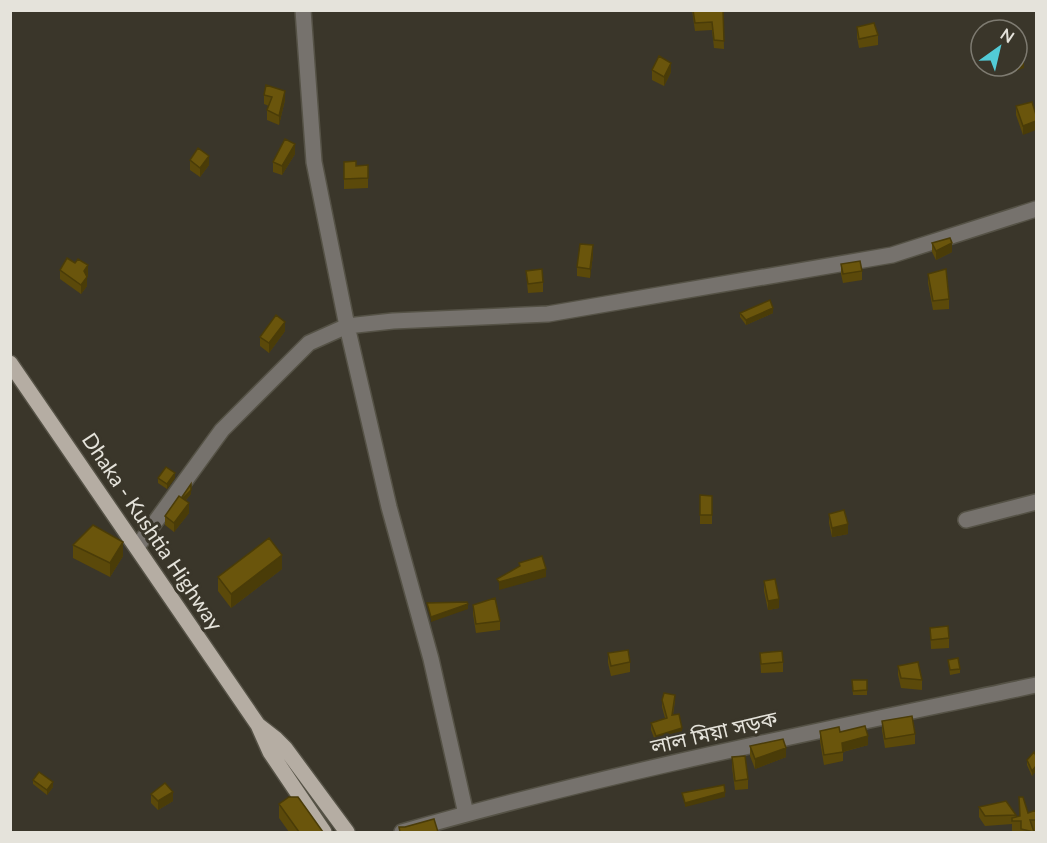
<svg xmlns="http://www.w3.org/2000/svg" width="1047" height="843" font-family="Lato,'Noto Sans Bengali',sans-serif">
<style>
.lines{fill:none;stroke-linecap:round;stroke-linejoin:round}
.minor-casing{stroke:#555246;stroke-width:18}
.major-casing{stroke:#555246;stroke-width:18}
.minor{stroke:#76726d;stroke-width:15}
.major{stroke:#b5ada3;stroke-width:15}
.wall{fill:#5b490a}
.shaded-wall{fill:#4a3c08}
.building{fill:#6a550c;stroke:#4a3c08;stroke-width:1.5}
.labels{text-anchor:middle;stroke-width:6;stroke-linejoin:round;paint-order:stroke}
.street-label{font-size:21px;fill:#e5e3db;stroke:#3a362a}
</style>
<rect width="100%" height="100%" fill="#3a362a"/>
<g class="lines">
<defs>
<path id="minor" d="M303,10L314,162L347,326L389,507L431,659L466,814
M966,520L1036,502
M137,547L222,430L309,343L347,326L393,321L548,314L892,255L1036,209
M402,832C611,772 824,730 1036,685"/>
<path id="major" d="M10,363L258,725L270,752L324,832
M258,725L276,739L285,748L347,832"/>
</defs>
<!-- minor casing -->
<use href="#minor" class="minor-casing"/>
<!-- major casing -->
<use href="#major" class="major-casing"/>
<!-- minor -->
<use href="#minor" class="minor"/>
<!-- major -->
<use href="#major" class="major"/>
</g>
<!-- wall -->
<path class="wall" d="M692,10H723L724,49L714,48L712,30L695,31Z
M857,27L878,35V45L859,48L857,37Z
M652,70L671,72L664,86L652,80Z
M264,95L285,100L279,125L267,120V110L269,106L264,104Z
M1032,102L1023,135L1016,115V106Z
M295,154L282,175L273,172V162Z
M190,160L209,165L200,177L190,170Z
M344,162L356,166L368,165V188L344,189Z
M932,243L952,252L936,260L932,252Z
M593,255L590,278L577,276V267Z
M75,263L88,275L87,277V286L81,294L60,279V270Z
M841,264L862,271V280L843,283L841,274Z
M526,271L543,282V292L528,293Z
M928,274L949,299V309L933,310L928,283Z
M740,313H773L746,325L740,317Z
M285,331L269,353L260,346V337Z
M158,478H175L167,489L158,483Z
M191,494L186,500L189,513L174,532L165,525V516L182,498Z
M700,495L712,496V524H700Z
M829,514L848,534L832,537L829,523Z
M73,545L123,556L110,577L73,558Z
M282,569L231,608L218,591V577Z
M764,581L779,608L768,610L764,591Z
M473,605L500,621V630L476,633L473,614Z
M930,628L949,638V648L931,649Z
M608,653L630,662V672L611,676L608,663Z
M760,653L783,662V672L761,673Z
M948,660L960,669V673L950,675Z
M898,666L922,680V690L901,688L898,675Z
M852,680H867V695H853Z
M662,700L675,701L673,715L682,734L656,743L651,730V723L665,718L662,707Z
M882,721L915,734V744L885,748L882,730Z
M820,731L840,732L868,745L843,752V761L824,765L820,741Z
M750,746L786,757L755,769L750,756Z
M1036,756V771L1032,776L1027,765V760Z
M732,757L748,779V789L735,790L732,767Z
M33,780L53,787L47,795L33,784Z
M151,794L173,801L158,810L151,803Z
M1019,797L1028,813L1036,810V832H1012V824L985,826L979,817V807L1016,815V817L1020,816Z
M279,804L323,832H289L279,818Z"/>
<!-- shaded-wall -->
<path class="shaded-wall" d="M1024,59V68L1006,74V66H1017V61Z
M671,63V72L664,86V77Z
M285,91V100L279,125V116Z
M1036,121V130L1023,135V126Z
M295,144V154L282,175V166Z
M209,156V165L200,177V168Z
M952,243V252L936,260V251Z
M593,245V255L590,278V269Z
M88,265V275L84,281V271Z
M87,277V286L81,294V285Z
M773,308V313L746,325V320Z
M285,322V331L269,353V343Z
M175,473V478L167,489V484Z
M191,490V494L183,503V498Z
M189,503V513L174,532V523Z
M848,524V534L832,537V528Z
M123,542V556L110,577V563Z
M282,555V569L231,608V594Z
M546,569V577L499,590V582Z
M779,599V608L768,610V601Z
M468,604V609L431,622V617Z
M682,728V734L656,743V736Z
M868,736V745L842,752V743Z
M786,748V757L755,769V759Z
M1036,766V771L1032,776V771Z
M53,782V787L47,795V790Z
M173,792V801L158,810V801Z
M725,792V797L685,807V803Z"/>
<!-- building -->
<path class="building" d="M693,10H723L724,41L714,40L712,22L695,23Z
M874,23L878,35L859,39L857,27Z
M1017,42H1018L1024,59L1017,61Z
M659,56L671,63L664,77L652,70Z
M266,85L285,91L279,116L267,110L272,97L264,95Z
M1032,102L1036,115V121L1023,126L1016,106Z
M285,139L295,144L282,166L273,162Z
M198,148L209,156L200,168L190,160Z
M356,161V166L368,165V178L344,179V162Z
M950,238L952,243L936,251L932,243Z
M580,244L593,245L590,269L577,267Z
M67,258L75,263L78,259L88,265L84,271L87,277L81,285L60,270Z
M860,261L862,271L843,274L841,264Z
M542,269L543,282L528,284L526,271Z
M946,269L949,299L933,301L928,274Z
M770,300L773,308L746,320L740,313Z
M276,315L285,322L269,343L260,337Z
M166,467L175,473L167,484L158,478Z
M191,484V490L183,498L182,497Z
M700,495L712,496V515H700Z
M179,496L189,503L174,523L165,516Z
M844,510L848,524L832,528L829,514Z
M93,525L123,542L110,563L73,545Z
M269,538L282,555L231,594L218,577Z
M542,556L546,569L499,582L497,579L520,566L519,563Z
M775,579L779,599L768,601L764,581Z
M495,598L500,621L476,624L473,605Z
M467,602L468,604L431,617L427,603Z
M948,626L949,638L931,640L930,628Z
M628,650L630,662L611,666L608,653Z
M782,651L783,662L761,664L760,653Z
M958,658L960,669L950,670L948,660Z
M918,662L922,680L901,678L898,666Z
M852,680H867V690L853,691Z
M664,693L675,695L672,715L679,714L682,728L656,736L651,723L667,718L662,700Z
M912,716L915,734L885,739L882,721Z
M865,726L868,736L842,743L843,752L824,755L820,731L839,727L840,732Z
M783,739L786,748L755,759L750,746Z
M1034,752L1036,756V766L1032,771L1027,760Z
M745,756L748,779L735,781L732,757Z
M39,772L53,782L47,790L33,780Z
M165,783L173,792L158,801L151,794Z
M724,785L725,792L685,803L682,793Z
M289,797H298L323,832H299L279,804Z
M1019,797H1023L1028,813L1036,810V820H1030L1034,832L1021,829V821H1012V818L1020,816Z
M1006,801L1016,815L985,816L979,807Z
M434,819L438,832H400L399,827H405Z"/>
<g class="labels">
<!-- street labels -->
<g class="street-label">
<text transform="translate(152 532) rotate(56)" y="7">Dhaka - Kushtia Highway</text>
<text transform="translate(714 733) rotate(-13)" y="7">লাল মিয়া সড়ক</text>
</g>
</g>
<!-- border -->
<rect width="1047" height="843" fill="none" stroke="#e5e3db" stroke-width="24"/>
<!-- north arrow -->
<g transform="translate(999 48) rotate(34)"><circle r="28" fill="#3a362a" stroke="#7e7b71" stroke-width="1.5"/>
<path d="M0-4.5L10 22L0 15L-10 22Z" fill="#52cbd7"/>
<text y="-9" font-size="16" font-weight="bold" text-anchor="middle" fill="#e5e3db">N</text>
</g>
</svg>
